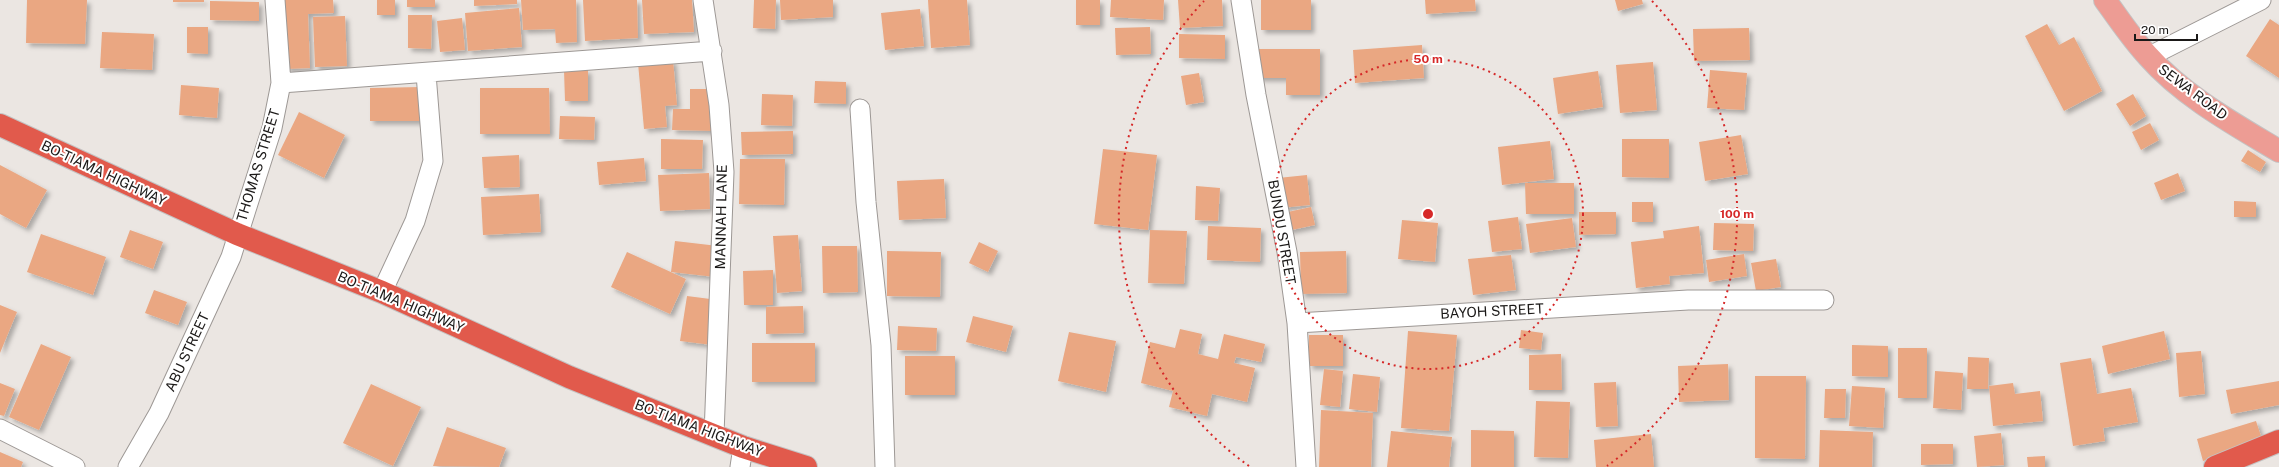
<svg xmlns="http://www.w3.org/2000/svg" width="2279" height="467" font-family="'Public Sans',sans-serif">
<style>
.building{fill:#eaa782;filter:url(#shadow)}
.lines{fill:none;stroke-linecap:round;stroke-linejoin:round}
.street-casing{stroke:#9d9895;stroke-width:21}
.primary-casing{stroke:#c4c3c3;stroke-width:24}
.highway-casing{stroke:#c4c3c3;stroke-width:24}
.street{stroke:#fff;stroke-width:19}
.primary{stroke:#ed9c94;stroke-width:22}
.highway{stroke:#e15a4c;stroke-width:22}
.ring{fill:none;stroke:#d62828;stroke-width:2;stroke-dasharray:2 4}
.labels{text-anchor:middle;stroke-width:4;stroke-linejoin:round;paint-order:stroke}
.street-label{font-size:14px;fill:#1b1918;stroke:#fff}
.centre{fill:#d62828;stroke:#fff;stroke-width:2}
.ring-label{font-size:12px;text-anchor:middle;font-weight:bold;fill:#d62828;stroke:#fff;stroke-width:4;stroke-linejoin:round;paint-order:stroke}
</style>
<defs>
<filter id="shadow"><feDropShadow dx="3.5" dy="3.5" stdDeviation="2" flood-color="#0004"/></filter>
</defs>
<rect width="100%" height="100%" fill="#ebe6e2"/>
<!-- building -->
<path class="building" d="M27,0H87L85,44L26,43Z
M173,0H204V2H173Z
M283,0H333L334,13L308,14L310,68L286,69Z
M377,0H395V15H377Z
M407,0H435V7H407Z
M474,0H517V4L474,6Z
M521,0H576L577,42L556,43L555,29L523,30Z
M583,0H637L638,38L585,41Z
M642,0H692L694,32L644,34Z
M754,0H776L775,29L753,28Z
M780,0H833V17L781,20Z
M928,0H967L970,45L931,48Z
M1076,0H1100V25H1076Z
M1111,0H1164L1163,20L1110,17Z
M1178,0H1222L1223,26L1180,28Z
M1261,0H1311V30H1261Z
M1425,0H1475L1476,11L1426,14Z
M1615,0H1642L1643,4L1618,11Z
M210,1L259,2V21L210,20Z
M519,8L522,47L468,51L465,13Z
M920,9L924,46L885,50L881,13Z
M408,15H432L431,49L408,48Z
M345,16L347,66L315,67L313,17Z
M462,18L465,50L440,52L437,21Z
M2270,19L2279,25V78L2246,56Z
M2047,24L2059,45L2074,37L2102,91L2064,111L2025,36Z
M187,27H208V54L187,53Z
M1150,27L1151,54L1116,55L1115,28Z
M1749,28L1750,60L1694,61L1693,29Z
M102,32L154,34L152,70L100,68Z
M1179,34L1225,35V59L1179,58Z
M1422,45L1424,78L1355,83L1353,50Z
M1257,49H1320V95H1286V78H1257Z
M673,60L677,105L665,106L667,127L644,129L638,63Z
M1653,62L1657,110L1620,113L1616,65Z
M564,70H588V101H565Z
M1710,70L1747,73L1744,110L1707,108Z
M1598,71L1603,107L1558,114L1553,78Z
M1199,73L1204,102L1186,105L1181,76Z
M815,81L846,82V104L814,103Z
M181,85L219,88L217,118L179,115Z
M422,87L423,121H370V88Z
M480,88H549L550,134H480Z
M690,89H716L715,131L672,130L673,109H690Z
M762,94L793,95L792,126L761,125Z
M2133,94L2146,116L2130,126L2116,104Z
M299,112L345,135L324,178L278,155Z
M560,116L595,117L594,140L559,139Z
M2150,123L2159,140L2141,150L2132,132Z
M793,131V154L742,155L741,132Z
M1741,135L1748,174L1705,181L1699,142Z
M661,139L703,140L702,169H661Z
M1622,139H1669V178L1622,177Z
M1550,141L1554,179L1502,185L1498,147Z
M1103,149L1157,155L1148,230L1094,224Z
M2248,150L2266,162L2260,172L2241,161Z
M519,155L520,187L484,188L482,157Z
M644,158L646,181L599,185L597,162Z
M740,159H785L784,205L739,204Z
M0,165L47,190L26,228L0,214Z
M709,173L710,209L660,211L658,175Z
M2178,173L2185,191L2161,200L2154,183Z
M1307,175L1310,205L1281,208L1278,178Z
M944,179L946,218L899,220L897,181Z
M1525,183H1574V214H1526Z
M1196,186L1220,188L1218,221L1195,220Z
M539,194L541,232L483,235L481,197Z
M2234,201L2256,202V217H2234Z
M1632,202H1653V222H1632Z
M1311,207L1315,225L1287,231L1283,213Z
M1579,212H1616V234L1579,235Z
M1518,217L1522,249L1492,252L1488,221Z
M1572,218L1576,247L1530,253L1526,224Z
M1402,220L1438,223L1435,262L1398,259Z
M1714,223L1754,224L1753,251L1713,250Z
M1208,226L1261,228L1260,262L1207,260Z
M1699,226L1704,273L1669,276L1670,284L1636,288L1631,242L1664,238L1669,276L1663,231Z
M130,230L163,242L153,269L120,257Z
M1150,230L1187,231L1184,284L1148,283Z
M41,234L106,257L93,295L27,272Z
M798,235L802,291L777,293L773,236Z
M675,241L718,246L715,277L671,272Z
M979,242L998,251L988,272L969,263Z
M822,246H857L858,292L823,293Z
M887,251L941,252L940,297L887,296Z
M1346,251L1347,293L1301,294L1300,252Z
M627,252L686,279L670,314L611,287Z
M1744,254L1747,276L1709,282L1706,260Z
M1511,255L1516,290L1473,295L1468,259Z
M1776,259L1781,287L1756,291L1751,263Z
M773,270V305H744L743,271Z
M154,290L187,302L178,325L145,313Z
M687,296L718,300L712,345L680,341Z
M0,305L17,312L0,353Z
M803,306L804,333L766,334V307Z
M973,316L1013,326L1006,352L966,342Z
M898,326L937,328L936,351L897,350Z
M1180,329L1202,334L1198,354L1218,359L1224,334L1265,344L1261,362L1236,357L1234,363L1255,368L1247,402L1212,394L1207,416L1169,407L1173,391L1141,383L1150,342L1175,348Z
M1521,330L1543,333L1541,350L1519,348Z
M1408,331L1457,335L1449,431L1401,428Z
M2164,331L2170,359L2108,374L2102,346Z
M1069,332L1116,341L1106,392L1058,381Z
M1309,335H1343V366H1309Z
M752,343H815V382H752Z
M41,344L71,357L39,430L9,417Z
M1852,345L1888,346V377L1852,376Z
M1898,348H1927V398H1898Z
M2201,351L2205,394L2179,397L2176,353Z
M1561,354L1562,390H1529V355Z
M905,356H955V395H905Z
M1968,357L1989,358L1988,389H1967Z
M2091,358L2097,394L2131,388L2138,422L2103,428L2105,441L2073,446L2060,363Z
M1728,364L1729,400L1679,402L1678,366Z
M1324,369L1343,371L1340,407L1320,405Z
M1935,371L1963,373L1961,410L1933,408Z
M1353,374L1380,377L1377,412L1349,409Z
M1755,376H1806L1805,459L1755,458Z
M2279,381V405L2231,414L2226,390Z
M1616,382L1618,426L1596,427L1594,383Z
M0,383L15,389L4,416L0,415Z
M2013,383L2015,394L2040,391L2043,421L1993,426L1989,386Z
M371,384L421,407L393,466L343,443Z
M1852,386L1885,388L1883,428L1849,426Z
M1825,389H1846L1845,418H1824Z
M1536,401L1570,402L1568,458L1534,457Z
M1321,410L1373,413L1371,467H1319Z
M2256,421L2263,442L2203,461L2197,439Z
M447,427L506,448L499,467L433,466Z
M1471,430L1514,431V467H1471Z
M1820,430L1873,432L1872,467H1819Z
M1391,431L1452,437L1449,467H1387Z
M2001,433L2004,465L1977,467L1974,436Z
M1651,434L1654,467H1596L1594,440Z
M1921,444H1953V464L1921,465Z
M0,452L23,462L21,467H0Z
M2045,456V467H2028L2027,457Z"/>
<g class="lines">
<defs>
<path id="street" d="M703,0L719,105L724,172L714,435
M1241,0L1256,95L1287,252L1297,323L1306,467
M2148,57L2261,0
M281,83L712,51
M860,109L866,202L881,345L885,467
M382,292L415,221L433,161L426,74
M1297,323L1688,300H1824
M0,429L75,467
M128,467L159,413L231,257L272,128L281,83L275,0
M740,467L743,447"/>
<path id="primary" d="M2105,0C2119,19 2132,39 2148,56C2183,96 2234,124 2279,151"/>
<path id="highway" d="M0,125L237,234L382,292L569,377L743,447L806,467
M2215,467L2279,441"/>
</defs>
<!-- street casing -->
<use href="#street" class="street-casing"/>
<!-- primary casing -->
<use href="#primary" class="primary-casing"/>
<!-- highway casing -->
<use href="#highway" class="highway-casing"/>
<!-- street -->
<use href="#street" class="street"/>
<!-- primary -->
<use href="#primary" class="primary"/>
<!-- highway -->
<use href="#highway" class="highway"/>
</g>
<!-- distance rings -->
<g class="ring">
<circle cx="1428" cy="214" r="155"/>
<path d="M1249 466A309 309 0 0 1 1204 1M1652 1A309 309 0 0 1 1607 466"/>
</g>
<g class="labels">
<!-- street labels -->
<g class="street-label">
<text transform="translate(2193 92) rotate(37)" y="5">SEWA ROAD</text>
<text transform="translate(258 165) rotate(-73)" y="5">THOMAS STREET</text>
<text transform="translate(104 173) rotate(25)" y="5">BO-TIAMA HIGHWAY</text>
<text transform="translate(721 217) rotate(-89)" y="5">MANNAH LANE</text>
<text transform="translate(1282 232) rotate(80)" y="5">BUNDU STREET</text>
<text transform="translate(401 302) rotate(23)" y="5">BO-TIAMA HIGHWAY</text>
<text transform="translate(1492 311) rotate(-3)" y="5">BAYOH STREET</text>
<text transform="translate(187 352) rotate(-65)" y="5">ABU STREET</text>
<text transform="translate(699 428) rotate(21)" y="5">BO-TIAMA HIGHWAY</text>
</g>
</g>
<circle cx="1428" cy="214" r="6" class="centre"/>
<g class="ring-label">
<text x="1428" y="63">50 m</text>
<text x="1737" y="218">100 m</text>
</g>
<!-- scale -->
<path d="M2135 34v6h62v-6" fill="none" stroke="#1b1918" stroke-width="2"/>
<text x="2141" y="34" font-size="12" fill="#1b1918" stroke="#ffffff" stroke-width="3" paint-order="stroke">20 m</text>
</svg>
